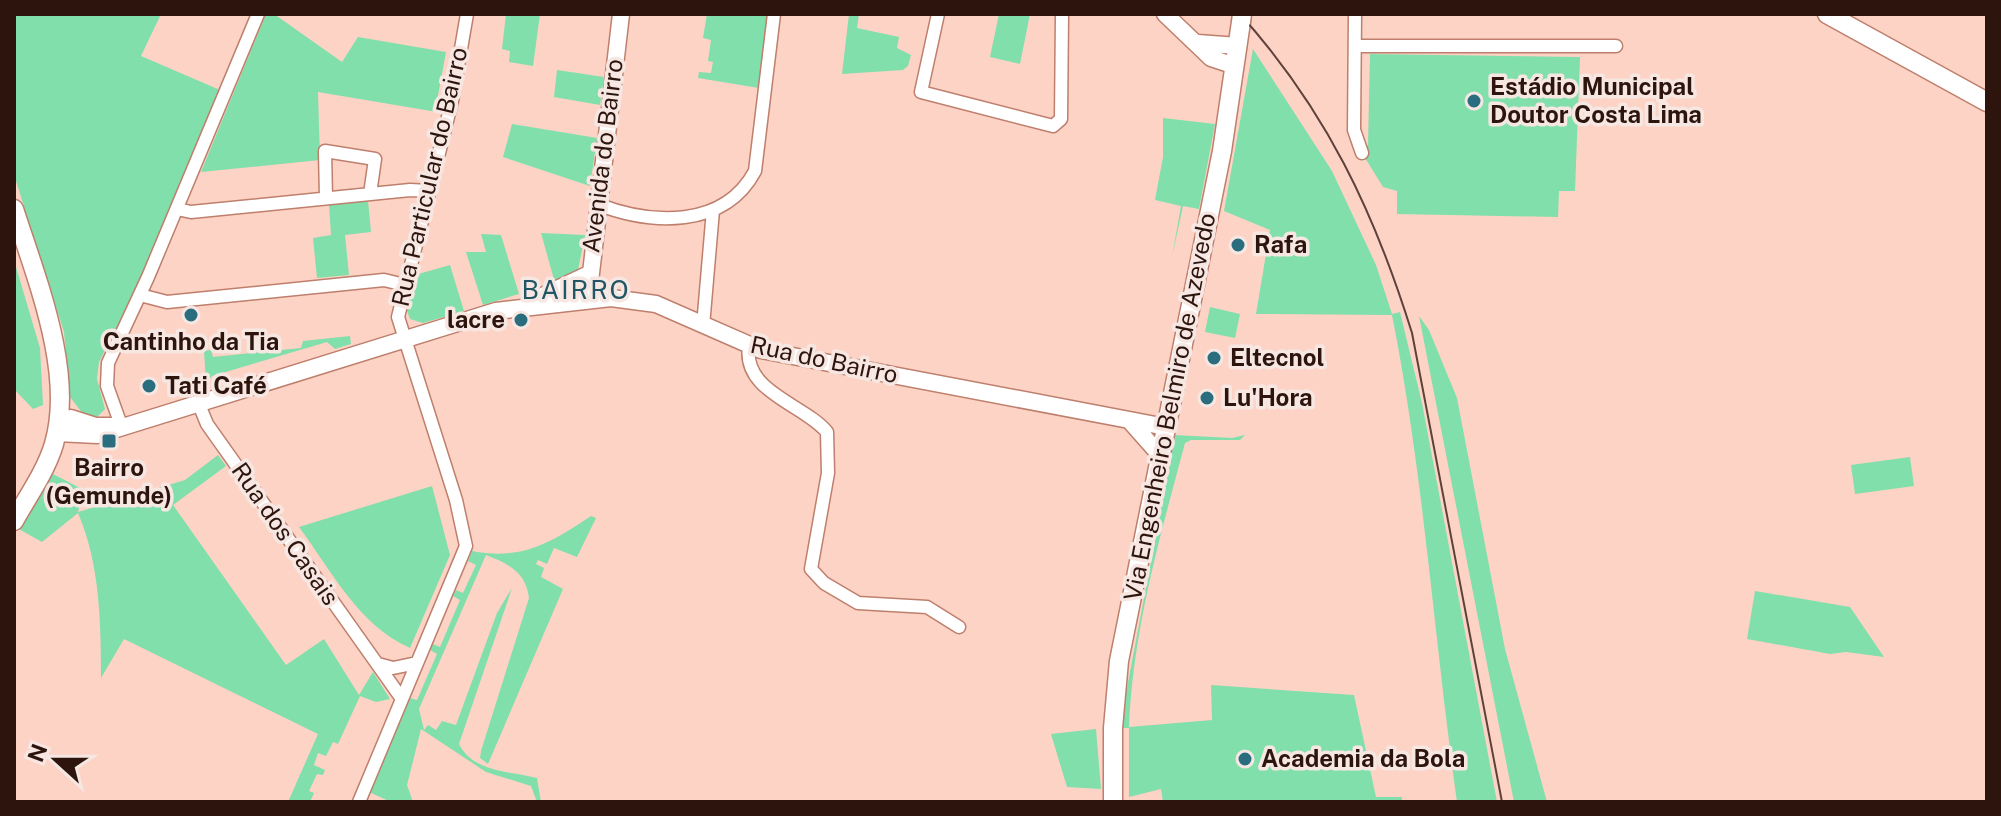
<svg xmlns="http://www.w3.org/2000/svg" width="2001" height="816" font-family="'Public Sans',sans-serif">
<style>
.green{fill:#80dfaa}
.lines{fill:none;stroke-linecap:round;stroke-linejoin:round}
.minor-casing{stroke:#be7f6c;stroke-width:15}
.tertiary-casing{stroke:#be7f6c;stroke-width:19}
.secondary-casing{stroke:#be7f6c;stroke-width:21}
.minor{stroke:#fff;stroke-width:12}
.tertiary{stroke:#fff;stroke-width:16}
.secondary{stroke:#fff;stroke-width:18}
.tram{stroke:#5e423a;stroke-width:2}
.secondary-bridge-casing{stroke:#be7f6c;stroke-width:21;stroke-linecap:butt}
.secondary-bridge{stroke:#fff;stroke-width:18}
.poi-dot{fill:#2a6d7e;stroke:#f6e7e3;stroke-width:3}
.labels{text-anchor:middle;stroke-width:7;stroke-linejoin:round;paint-order:stroke}
.poi-label{font-size:24px;font-weight:bold;fill:#2d150e;stroke:#f6e7e3;text-anchor:start}
.street-label{font-size:24px;fill:#2d150e;stroke:#f6e7e3}
.neighbourhood-label{font-size:26px;letter-spacing:2px;fill:#215664;stroke:#f6e7e3}
</style>
<rect width="100%" height="100%" fill="#fdd3c6"/>
<!-- green -->
<path class="green" d="M14,14H161L141,56L220,90L142,276L99,362L97,379L105,409L95,419L83,414L70,397L64,332L14,175Z
M266,14H274L342,62L358,37L446,52L437,101L444,107L443,113L318,92L320,160L201,172Z
M506,14H540L533,66L509,62L510,51L502,49Z
M707,14H768L759,88L698,78L699,72L711,73L713,62L708,61L711,40L703,38Z
M849,14H859L857,28L899,37L897,48L911,55L908,66L903,70L842,74Z
M999,14H1030L1020,64L990,57Z
M1253,49L1332,171L1376,265L1392,314L1400,312L1422,403L1497,802H1457C1434,639 1424,476 1392,315L1256,314L1270,230L1224,211Z
M1370,54L1580,57L1575,191H1559L1558,217L1397,214V191L1383,187L1362,153L1368,145Z
M557,70L604,77L600,105L554,97Z
M1163,118L1215,124L1199,209L1183,206L1172,257L1181,206L1155,200L1163,157Z
M512,124L597,138L590,186L503,157Z
M368,201L371,232L345,235L349,275L317,278L313,238L331,235L329,205Z
M541,233L585,235L578,270L555,283Z
M481,234L501,235L519,294L483,305L466,252H486Z
M14,260L40,348L43,405L33,409L14,389Z
M450,265L464,311L423,323L410,319L406,308L415,275Z
M1210,307L1240,314L1235,338L1205,332Z
M1419,316L1429,330L1457,398L1505,649L1547,802H1514Z
M350,336L351,344L335,349L327,342L212,376L206,383L204,351L211,350L213,357L301,348L303,341Z
M1175,435L1232,438L1245,435L1240,440H1191L1185,443C1160,537 1133,629 1129,727L1212,720L1211,685L1354,695L1376,797H1402V802H1163L1161,789L1129,797V728H1123L1126,693Z
M218,455L226,466L173,505L286,665L324,639L359,695L373,672L390,699L376,702L360,696L338,744L333,742L326,756L318,753L314,765L325,770L323,775L317,774L309,791L314,793L310,802H288L318,734L124,639L101,678C101,623 100,564 78,513L42,542L17,528L49,472L84,490L78,512L185,480Z
M1910,457L1914,486L1855,494L1851,465Z
M432,486L450,555L410,648C358,625 331,570 299,527Z
M591,516L596,518L577,557L554,548L547,564L538,560L536,564L544,568L541,577L563,589L488,764L480,758L481,751L529,598C526,572 509,564 486,555L419,709L424,730L428,725L436,730L442,721L456,725L497,613L512,588L459,744C473,773 512,771 537,778L541,802H537L531,786L486,772L421,729L407,785L413,802H391L369,792L410,698L417,700L437,654L430,650L433,644L440,647L460,600L453,596L456,590L463,593L476,565L468,561L472,551C522,561 552,542 591,516Z
M1755,591L1850,607L1884,657L1846,652L1830,654L1747,639Z
M1096,729L1101,789L1067,787L1051,734Z"/>
<g class="lines">
<defs>
<path id="minor" d="M938,14L921,92L1053,126L1061,119L1062,14
M1355,14L1354,130L1362,153
M1355,46H1616
M326,198L325,151L375,159L370,194
M597,204C651,225 724,229 755,171L774,14
M177,209L191,212L410,190L429,191
M140,295L167,302L384,280L405,285
M703,326L713,210
M749,346C742,392 804,404 827,432L828,473L811,569L824,583L858,603L927,607L959,627
M198,402L207,424L402,699
M121,425L107,386L108,363L148,277L258,14
M378,664L393,668L417,663
M359,802L466,546L456,500L398,317L452,101L467,14"/>
<path id="tertiary" d="M1165,14L1211,58L1235,66
M1198,43L1238,46
M536,299L589,274
M588,299L621,14
M1129,420L1160,455
M58,424L71,418L96,426H112
M57,433L97,435L496,311L611,298L656,304L761,350L1166,427"/>
<path id="secondary" d="M1827,14L1987,102
M14,209C36,278 75,372 54,444C46,471 28,496 14,521
M1113,802V728L1119,661L1222,151L1241,22"/>
</defs>
<!-- minor casing -->
<use href="#minor" class="minor-casing"/>
<!-- tertiary casing -->
<use href="#tertiary" class="tertiary-casing"/>
<!-- secondary casing -->
<use href="#secondary" class="secondary-casing"/>
<!-- minor -->
<use href="#minor" class="minor"/>
<!-- tertiary -->
<use href="#tertiary" class="tertiary"/>
<!-- secondary -->
<use href="#secondary" class="secondary"/>
<!-- tram -->
<path class="tram" d="M1240,14C1326,110 1374,211 1412,333L1502,802"/>
<defs>
<path id="secondary-bridge" d="M1241,22L1242,14"/>
</defs>
<!-- secondary-bridge casing -->
<use href="#secondary-bridge" class="secondary-bridge-casing"/>
<!-- secondary-bridge -->
<use href="#secondary-bridge" class="secondary-bridge"/>
</g>
<!-- markers -->
<g class="poi-dot">
<circle cx="1474" cy="101" r="8"/>
<circle cx="1238" cy="245" r="8"/>
<circle cx="191" cy="315" r="8"/>
<circle cx="521" cy="320" r="8"/>
<circle cx="1214" cy="358" r="8"/>
<circle cx="149" cy="386" r="8"/>
<circle cx="1207" cy="398" r="8"/>
<rect x="101" y="433" width="16" height="16" rx="4"/>
<circle cx="1245" cy="759" r="8"/>
</g>
<g class="labels">
<!-- poi labels -->
<g class="poi-label">
<text x="1490" y="95">Estádio Municipal<tspan x="1490" dy="28">Doutor Costa Lima</tspan></text>
<text x="1254" y="253">Rafa</text>
<text x="505" y="328" text-anchor="end">lacre</text>
<text x="191" y="350" text-anchor="middle">Cantinho da Tia</text>
<text x="1230" y="366">Eltecnol</text>
<text x="165" y="394">Tati Café</text>
<text x="1223" y="406">Lu'Hora</text>
<text x="109" y="476" text-anchor="middle">Bairro<tspan x="109" dy="28">(Gemunde)</tspan></text>
<text x="1261" y="767">Academia da Bola</text>
</g>
<!-- street labels -->
<g class="street-label">
<text transform="translate(603 156) rotate(-83)" y="8">Avenida do Bairro</text>
<text transform="translate(430 177) rotate(-77)" y="8">Rua Particular do Bairro</text>
<text transform="translate(824 360) rotate(12)" y="8">Rua do Bairro</text>
<text transform="translate(1170 407) rotate(-79)" y="8">Via Engenheiro Belmiro de Azevedo</text>
<text transform="translate(285 534) rotate(55)" y="8">Rua dos Casais</text>
</g>
<!-- neighbourhood labels -->
<g class="neighbourhood-label">
<text x="576" y="299">BAIRRO</text>
</g>
</g>
<!-- border -->
<rect width="2001" height="816" fill="none" stroke="#2d150e" stroke-width="32"/>
<!-- north arrow -->
<g transform="translate(56 760) rotate(291)" stroke="#f6e7e3" stroke-width="6" paint-order="stroke">
<path d="M0-6L14 30L0 20L-14 30Z" fill="#2d150e"/>
<text y="-12" font-size="22" font-weight="bold" text-anchor="middle" fill="#2d150e">N</text>
</g>
</svg>
